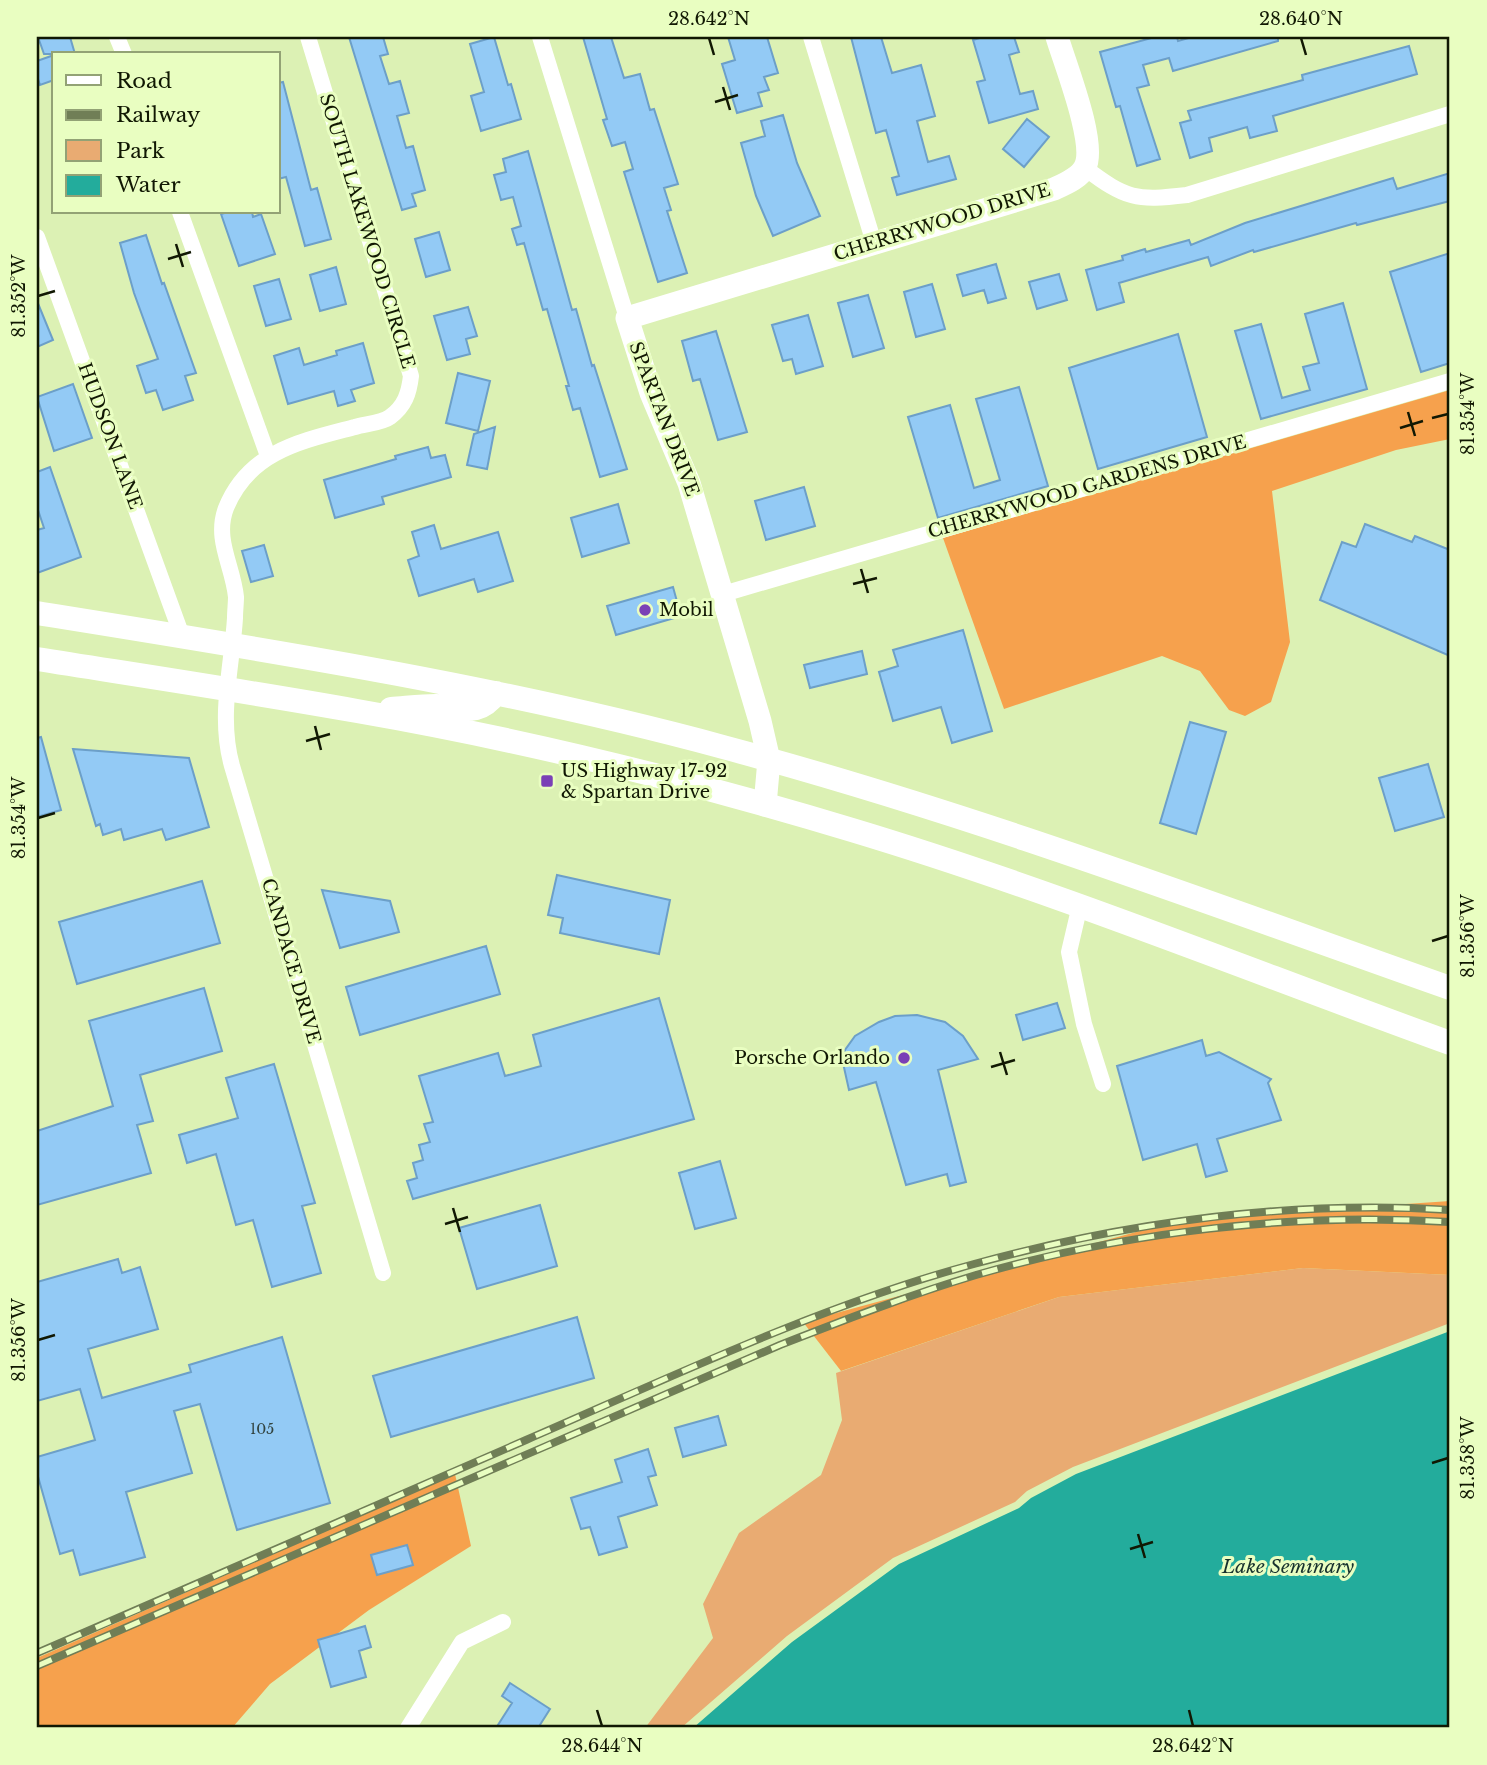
<svg xmlns="http://www.w3.org/2000/svg" width="1487" height="1765" font-family="'Libre Baskerville',serif">
<style>
.green{fill:#e9ab72}
.forest{fill:#f6a14d}
.water{fill:#23ac9c}
.building{fill:#93caf5;stroke:#6c9fc8;stroke-width:2}
.lines{fill:none;stroke-linecap:round;stroke-linejoin:round}
.street{stroke:#fff;stroke-width:16}
.secondary{stroke:#fff;stroke-width:23}
.primary{stroke:#fff;stroke-width:24}
.rail-casing{stroke:#707e56;stroke-width:8}
.rail{stroke:#e9fec1;stroke-width:5;stroke-dasharray:16;stroke-linecap:butt}
.ticks{fill:none;stroke:#111803;stroke-width:2.5}
.poi-dot{fill:#7a40b6;stroke:#e9fec1;stroke-width:2.5}
.labels{text-anchor:middle;stroke-width:6;stroke-linejoin:round;paint-order:stroke}
.number-label{font-size:14px;fill:#324440}
.street-label{font-size:18px;fill:#111803;stroke:#e9fec1}
.poi-label{font-size:18px;fill:#111803;stroke:#e9fec1;text-anchor:start}
.water-label{font-size:19px;font-style:italic;fill:#16312d;stroke:#e9fec1}
.neatline{fill:none;stroke:#111803;stroke-width:2.5}
.ticks-label{font-size:18px;text-anchor:middle;fill:#111803}
</style>
<rect width="100%" height="100%" fill="#dcf1b4"/>
<!-- green -->
<path class="green" d="M1303,1268L1450,1275V1323L1073,1467L1027,1491L1015,1502L893,1558L787,1636L681,1728H645L713,1638L703,1604L739,1533L821,1475L842,1420L836,1373L1059,1297Z"/>
<!-- forest -->
<path class="forest" d="M1450,390V439L1396,450L1272,491L1290,642L1271,702L1245,716L1229,710L1200,671L1162,656L1004,709L943,538Z
M1450,1201V1275L1303,1268L1059,1297L841,1371L803,1322L1184,1219Z
M455,1474L471,1546L369,1610L270,1684L232,1728H176L165,1726L157,1728H37V1658Z"/>
<!-- water -->
<path class="water" d="M1450,1331V1728H693L792,1642L899,1564L1019,1508L1031,1498L1076,1474Z"/>
<!-- building -->
<path class="building" d="M38,37H70L75,54H44Z
M349,37H383L388,54L380,56L389,84L400,81L409,113L397,116L406,148L413,146L425,190L412,194L416,206L402,210Z
M494,37L508,85L511,84L521,119L481,131L471,96L484,92L470,44Z
M583,37H611L624,78L640,74L650,110L654,109L678,184L664,188L671,210L667,211L687,273L658,282L624,172L633,169L625,142L612,146L603,120L607,119Z
M728,37H767L778,73L764,77L769,90L758,93L762,106L737,113L722,64L735,60Z
M851,37H881L892,73L921,65L935,116L917,121L928,162L949,156L956,179L897,195L892,178L899,176L886,130L876,133Z
M983,37H1014L1019,52L1009,55L1020,94L1033,91L1038,109L989,123L977,82L985,80L973,40Z
M1155,37H1177L1178,41L1192,37H1278V41L1173,71L1169,58L1143,65L1149,85L1137,88L1160,159L1137,166L1120,106L1116,107L1100,52Z
M1409,46L1417,74L1273,116L1277,131L1250,138L1247,127L1209,138L1212,151L1190,158L1180,123L1191,120L1188,111L1303,80L1302,75Z
M54,55V80L40,85L37,76V61Z
M283,82L311,190L317,188L331,239L305,246L286,177L278,179V83Z
M783,115L797,163L820,216L773,236L756,196L741,143L765,136L761,121Z
M1027,119L1049,137L1024,167L1003,149Z
M528,151L572,310L576,309L592,366L594,365L627,469L600,477L580,408L573,410L566,386H569L547,309L543,310L524,243L517,245L512,229L521,226L513,197L501,200L494,175L506,172L503,159Z
M1450,173V201L1357,225L1356,223L1254,252L1253,250L1211,266L1208,257L1119,283L1124,302L1097,310L1086,270L1123,260L1122,256L1145,249L1146,252L1189,240L1191,245L1245,223L1393,178L1397,189Z
M228,212H252L253,217L261,214L275,254L239,266L221,214Z
M439,232L450,270L426,277L415,239Z
M146,235L162,284L164,283L196,373L185,376L193,400L163,410L156,390L146,393L137,366L158,359L134,293L120,243Z
M1450,253V363L1421,372L1390,272Z
M996,264L1006,298L988,303L984,290L963,296L957,275Z
M336,267L346,304L320,311L310,275Z
M1059,274L1067,300L1037,309L1029,282Z
M279,279L291,319L266,326L254,286Z
M932,284L945,329L916,337L904,292Z
M868,295L884,348L853,357L838,303Z
M37,301L53,340L37,347Z
M1343,303L1367,389L1261,419L1235,331L1261,324L1282,398L1310,390L1303,367L1319,363L1305,314Z
M468,307L477,336L466,339L470,354L447,360L434,316Z
M808,315L823,366L796,374L792,359L783,361L772,325Z
M716,331L747,432L718,440L700,379L693,381L682,341Z
M1178,334L1207,437L1098,469L1069,368Z
M363,343L374,383L351,390L355,401L338,406L334,391L288,404L274,356L299,348L304,365L337,355L336,351Z
M458,373L490,381L478,431L446,423Z
M73,384L92,438L54,451L37,397Z
M1019,387L1048,486L938,518L908,417L950,405L974,488L1000,480L976,399Z
M495,427L487,469L467,465L474,434Z
M428,447L431,458L445,455L451,477L382,497L384,504L335,518L324,480L396,459L395,456Z
M50,467L81,557L37,573V530L44,528L37,507V472Z
M804,487L815,526L766,540L755,501Z
M618,504L629,543L582,557L571,518Z
M1365,524L1412,542L1415,536L1450,550V656L1320,600L1342,542L1356,547Z
M434,525L441,549L498,532L513,581L478,592L474,579L419,596L408,560L419,556L412,532Z
M264,545L273,576L251,582L242,551Z
M673,587L681,616L616,635L607,606Z
M963,630L992,731L952,743L941,707L893,721L879,672L898,666L893,650Z
M862,651L867,674L810,688L804,665Z
M1190,722L1226,732L1196,834L1160,823Z
M41,737L61,810L37,817V738Z
M73,749L189,758L209,827L166,840L162,829L124,840L121,829L103,835L100,824L96,826Z
M1428,764L1444,817L1395,831L1379,778Z
M557,875L670,900L659,954L560,933L563,918L548,915Z
M202,881L220,943L77,984L59,922Z
M322,890L390,901L399,932L340,948Z
M486,946L500,994L360,1035L346,987Z
M204,988L222,1051L140,1075L153,1121L137,1125L151,1173L37,1205V1131L113,1106L89,1021Z
M659,998L694,1119L413,1199L407,1181L417,1178L413,1163L423,1160L419,1145L430,1142L424,1124L433,1122L419,1076L498,1053L505,1076L541,1066L533,1035Z
M1057,1003L1065,1028L1023,1040L1016,1015Z
M917,1015L945,1022L963,1036L978,1059L938,1070L966,1182L950,1186L947,1174L906,1185L876,1082L849,1090L843,1063L845,1050L855,1036L879,1022L895,1016Z
M1202,1040L1206,1056L1219,1052L1271,1079L1268,1083L1281,1120L1217,1139L1227,1171L1206,1177L1197,1144L1143,1160L1117,1066Z
M274,1064L315,1203L302,1206L321,1273L272,1287L253,1220L236,1225L216,1154L187,1163L179,1135L238,1118L226,1078Z
M720,1161L736,1218L695,1229L679,1173Z
M540,1205L557,1266L477,1289L459,1228Z
M118,1259L122,1273L140,1267L158,1329L88,1349L102,1398L191,1372L189,1365L282,1337L330,1503L237,1530L200,1404L174,1411L192,1473L126,1492L145,1557L80,1575L73,1550L60,1554L37,1473V1457L95,1440L80,1389L37,1401V1282Z
M577,1317L594,1378L391,1437L373,1376Z
M718,1416L726,1445L683,1457L675,1428Z
M648,1449L656,1475L648,1477L657,1505L618,1517L627,1547L599,1555L590,1527L581,1529L571,1498L622,1482L615,1460Z
M407,1545L413,1565L377,1575L371,1555Z
M365,1626L371,1647L359,1651L366,1677L331,1687L318,1640Z
M510,1683L550,1709L538,1728H496L512,1703L502,1696Z"/>
<g class="lines">
<!-- street -->
<path class="street" d="M117,37L124,54
M308,37L411,376C409,393 405,406 390,417C382,423 365,424 355,427C302,441 249,451 226,508C214,539 233,566 236,597C236,603 235,611 235,618C232,667 218,717 232,766L383,1273
M540,37L627,318
M811,37L874,243
M1085,168C1126,199 1136,201 1187,195L1450,114
M180,212L268,456
M37,237L182,636
M723,594L1450,381
M1080,905L1069,952L1084,1024L1103,1084
M408,1728L462,1642L503,1622"/>
<!-- secondary -->
<path class="secondary" d="M765,805L769,760L760,721L689,483L651,393L627,318L1054,189C1065,184 1080,178 1085,167C1097,144 1065,64 1057,37"/>
<!-- primary -->
<path class="primary" d="M37,613C267,650 498,686 723,747C970,813 1209,903 1450,988
M37,659C144,676 251,692 357,711C524,740 690,781 852,830C1055,891 1251,971 1450,1043
M391,709C406,708 421,706 436,706C461,706 478,718 496,693"/>
<defs>
<path id="rail" d="M37,1653C200,1583 363,1511 526,1440C671,1377 822,1305 974,1264C1128,1222 1291,1200 1450,1210
M37,1666L780,1345C844,1320 909,1295 976,1275C1125,1232 1294,1212 1450,1222"/>
</defs>
<!-- rail casing -->
<use href="#rail" class="rail-casing"/>
<!-- rail -->
<use href="#rail" class="rail"/>
</g>
<!-- ticks -->
<path class="ticks" d="M709,38L714,55M1301,38L1306,55M723,87L730,110M715,102L738,95M176,244L183,267M168,259L191,252M38,296L55,291M1408,412L1415,436M1432,418L1448,414M1400,428L1423,421M861,569L868,593M853,584L877,578M315,726L321,750M306,741L330,734M38,818L55,813M1432,941L1448,936M1000,1052L1007,1075M991,1067L1015,1060M453,1208L460,1232M445,1224L468,1217M38,1340L55,1335M1432,1463L1448,1458M1138,1534L1145,1558M1130,1549L1153,1542M597,1710L602,1726M1189,1710L1193,1726"/>
<!-- markers -->
<g class="poi-dot">
<circle cx="645" cy="610" r="7"/>
<rect x="540" y="774" width="14" height="14" rx="3.5"/>
<circle cx="904" cy="1058" r="7"/>
</g>
<g class="labels">
<!-- number labels -->
<g class="number-label">
<text x="262" y="1434">105</text>
</g>
<!-- street labels -->
<g class="street-label">
<text transform="translate(942 222) rotate(-17)" y="6">CHERRYWOOD DRIVE</text>
<text transform="translate(367 231) rotate(73)" y="6">SOUTH LAKEWOOD CIRCLE</text>
<text transform="translate(664 419) rotate(69)" y="6">SPARTAN DRIVE</text>
<text transform="translate(110 436) rotate(70)" y="6">HUDSON LANE</text>
<text transform="translate(1087 487) rotate(-16)" y="6">CHERRYWOOD GARDENS DRIVE</text>
<text transform="translate(291 961) rotate(74)" y="6">CANDACE DRIVE</text>
</g>
<!-- poi labels -->
<g class="poi-label">
<text x="659" y="616">Mobil</text>
<text x="561" y="777">US Highway 17-92<tspan x="561" dy="21">&amp; Spartan Drive</tspan></text>
<text x="890" y="1064" text-anchor="end">Porsche Orlando</text>
</g>
<!-- water labels -->
<g class="water-label">
<text x="1288" y="1573">Lake Seminary</text>
</g>
</g>
<!-- border -->
<rect width="1487" height="1765" fill="none" stroke="#e9fec1" stroke-width="77"/>
<!-- legend -->
<rect x="52" y="52" width="228" height="161" fill="#e9fec1" stroke="#93a275" stroke-width="2"/>
<rect x="66" y="75" width="35" height="10" fill="#ffffff" stroke="#93a275" stroke-width="2"/>
<text x="116" y="88" font-size="21" fill="#111803">Road</text>
<rect x="66" y="110" width="35" height="10" fill="#707e56" stroke="#93a275" stroke-width="2"/>
<text x="116" y="122" font-size="21" fill="#111803">Railway</text>
<rect x="66" y="140" width="35" height="21" fill="#e9ab72" stroke="#93a275" stroke-width="2"/>
<text x="116" y="158" font-size="21" fill="#111803">Park</text>
<rect x="66" y="175" width="35" height="21" fill="#23ac9c" stroke="#93a275" stroke-width="2"/>
<text x="116" y="192" font-size="21" fill="#111803">Water</text>
<rect x="38" y="38" width="1410" height="1688" class="neatline"/>
<g class="ticks-label">
<text x="709" y="25">28.642°N</text>
<text x="1301" y="25">28.640°N</text>
<text transform="translate(19 296) rotate(-90)" y="6">81.352°W</text>
<text transform="translate(1468 414) rotate(-90)" y="6">81.354°W</text>
<text transform="translate(19 818) rotate(-90)" y="6">81.354°W</text>
<text transform="translate(1468 936) rotate(-90)" y="6">81.356°W</text>
<text transform="translate(19 1340) rotate(-90)" y="6">81.356°W</text>
<text transform="translate(1468 1458) rotate(-90)" y="6">81.358°W</text>
<text x="602" y="1752">28.644°N</text>
<text x="1193" y="1752">28.642°N</text>
</g>
</svg>
